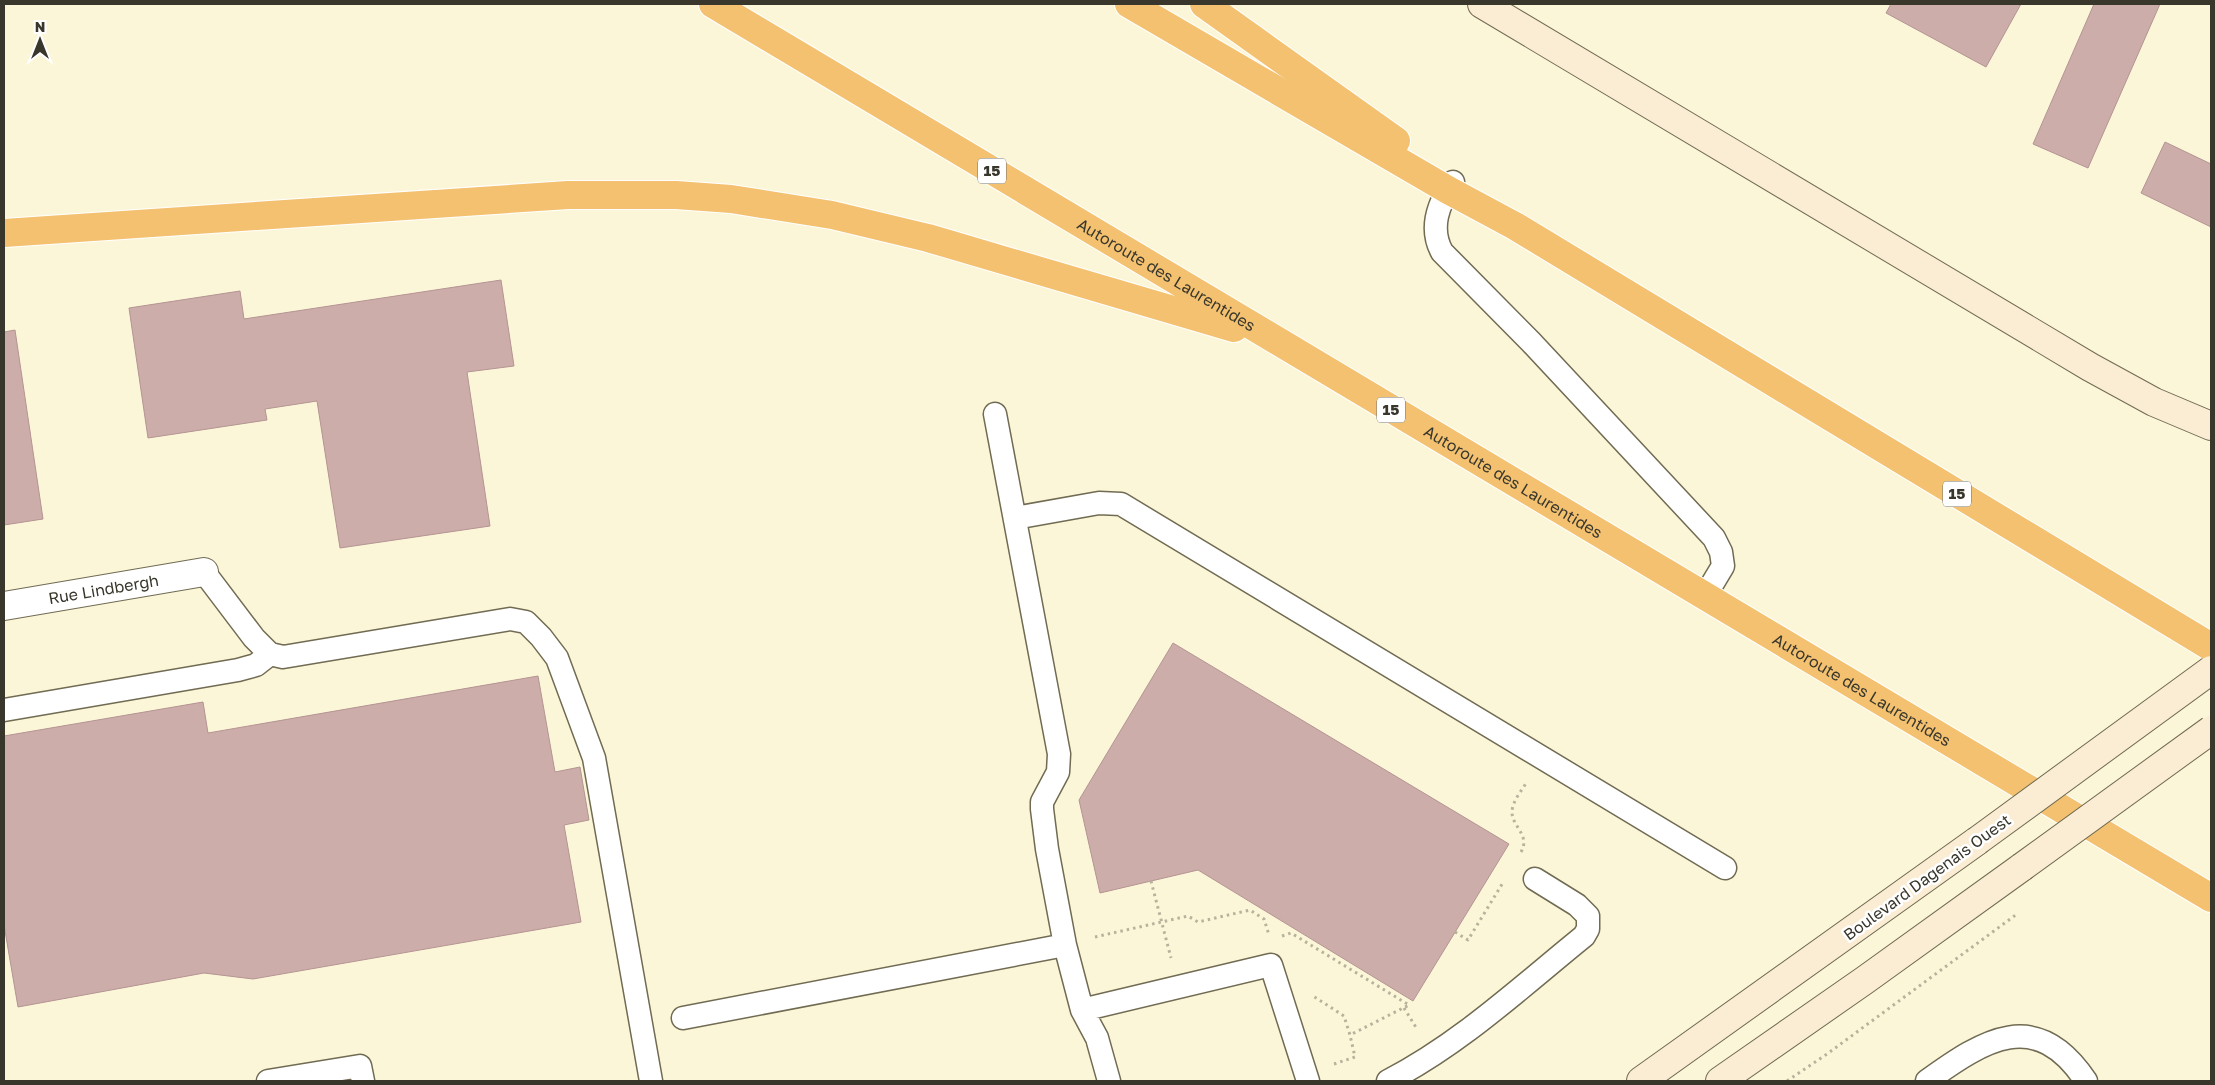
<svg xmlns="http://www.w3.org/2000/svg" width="2215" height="1085" font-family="'Golos Text',sans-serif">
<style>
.building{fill:#cdadaa;stroke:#b49492}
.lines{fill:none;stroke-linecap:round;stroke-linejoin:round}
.service-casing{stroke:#706b52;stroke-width:25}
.minor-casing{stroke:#706b52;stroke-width:30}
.secondary-casing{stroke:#706b52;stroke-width:30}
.motorway-casing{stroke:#fff;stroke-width:30}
.path{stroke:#b7b29c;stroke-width:3;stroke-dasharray:2.5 4;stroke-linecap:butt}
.service{stroke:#fff;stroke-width:22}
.minor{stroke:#fff;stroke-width:28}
.secondary{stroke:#fbecd4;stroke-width:28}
.motorway{stroke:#f3c170;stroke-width:28}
.secondary-bridge-casing{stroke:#706b52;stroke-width:30;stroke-linecap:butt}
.secondary-bridge{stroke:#fbecd4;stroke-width:28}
.labels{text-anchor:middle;stroke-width:5;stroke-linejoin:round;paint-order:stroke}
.shield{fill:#fff;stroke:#74736b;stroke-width:1}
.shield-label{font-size:15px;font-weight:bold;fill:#39372c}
.street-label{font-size:16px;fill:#39372c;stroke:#fff}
</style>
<rect width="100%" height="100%" fill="#fcf6d9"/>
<!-- building -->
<path class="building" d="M1891,4H2021L1986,67L1886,13Z
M2094,4H2160L2088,168L2033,144Z
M2165,142L2211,164V227L2141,193Z
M501,280L514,366L467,372L490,526L340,548L317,401L265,409L267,420L148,438L129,308L240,291L244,319Z
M15,330L43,519L4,525V332Z
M1173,643L1509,844L1413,1001L1198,870L1100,893L1079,800Z
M538,676L555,772L580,767L589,820L564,825L581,922L253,979L204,973L18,1007L4,925V736L203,702L208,733Z"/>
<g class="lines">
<defs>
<path id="service" d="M1453,182C1438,204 1429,228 1442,252L1531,342L1714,538L1721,552L1723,566L1705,596
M995,414L1059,754L1058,772L1042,802V809L1047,849L1065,945
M1015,518L1099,503L1121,504L1725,868
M204,572L254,638L270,654L283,657L510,619L526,622L541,637L557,658L594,758L651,1081
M4,710L238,670L256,665L270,654
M683,1018L1065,945L1082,1010
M268,1081L360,1066L363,1081
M1109,1081L1097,1038L1082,1010L1271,965L1308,1081
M1388,1081C1460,1044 1521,987 1584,936L1588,929V916L1577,905L1535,879
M1927,1081C1984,1040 2036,1006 2086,1081"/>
<g id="minor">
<path id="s1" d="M4,606L204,572"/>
</g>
<path id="secondary" d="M1482,4L2090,367L2154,402L2211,426
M1641,1081L1977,841
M1720,1081L1865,980L2022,867"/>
<g id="motorway">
<path id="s2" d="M713,4L2211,898"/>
<path d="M1129,4L1448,190L1515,226L2211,647"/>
<path d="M1204,4L1396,141"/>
<path d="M4,233L568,195H676L731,199L832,215L928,238L1234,328"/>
</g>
</defs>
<!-- service casing -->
<use href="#service" class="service-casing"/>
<!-- minor casing -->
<use href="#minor" class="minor-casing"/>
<!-- secondary casing -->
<use href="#secondary" class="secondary-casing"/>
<!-- motorway casing -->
<use href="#motorway" class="motorway-casing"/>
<!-- path -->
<path class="path" d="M1521,852C1531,835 1511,826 1512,811C1513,801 1521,791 1527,782
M1151,881L1171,958
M1455,932L1468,940L1504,881
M1282,936L1291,933L1409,1005L1350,1035L1344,1016L1313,996
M1095,937L1188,916L1198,922L1250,910L1264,919L1269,935
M1404,1008L1417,1029
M1334,1064L1355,1057L1350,1035
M1787,1081L1827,1054L2017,914"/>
<!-- service -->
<use href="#service" class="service"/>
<!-- minor -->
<use href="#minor" class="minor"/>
<!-- secondary -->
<use href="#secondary" class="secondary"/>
<!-- motorway -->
<use href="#motorway" class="motorway"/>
<defs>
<path id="secondary-bridge" d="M1977,841L2211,670
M2022,867L2211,730"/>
</defs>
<!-- secondary-bridge casing -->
<use href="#secondary-bridge" class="secondary-bridge-casing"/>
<!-- secondary-bridge -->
<use href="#secondary-bridge" class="secondary-bridge"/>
</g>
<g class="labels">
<!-- shield labels -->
<g class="shield">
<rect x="978" y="158.5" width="28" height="25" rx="4"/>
<rect x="1377" y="397.5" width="28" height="25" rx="4"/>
<rect x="1943" y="481.5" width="28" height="25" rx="4"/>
</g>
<g class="shield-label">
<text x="992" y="176">15</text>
<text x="1391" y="415">15</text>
<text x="1957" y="499">15</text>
</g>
<!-- street labels -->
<g class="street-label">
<text dy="6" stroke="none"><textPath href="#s2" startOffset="528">Autoroute des Laurentides</textPath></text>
<text dy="6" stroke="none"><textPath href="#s2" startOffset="932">Autoroute des Laurentides</textPath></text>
<text dy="6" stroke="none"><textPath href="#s1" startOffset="101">Rue Lindbergh</textPath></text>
<text dy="6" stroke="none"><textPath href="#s2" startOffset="1338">Autoroute des Laurentides</textPath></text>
<text transform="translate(1927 877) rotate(-36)" y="6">Boulevard Dagenais Ouest</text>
</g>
</g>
<!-- border -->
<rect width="2215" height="1085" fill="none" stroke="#39372c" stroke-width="10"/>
<!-- north arrow -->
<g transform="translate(40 40)" stroke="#ffffff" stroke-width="4" paint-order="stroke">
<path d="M0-4L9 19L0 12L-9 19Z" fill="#39372c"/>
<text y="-8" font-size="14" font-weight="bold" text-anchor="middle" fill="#39372c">N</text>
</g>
</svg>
